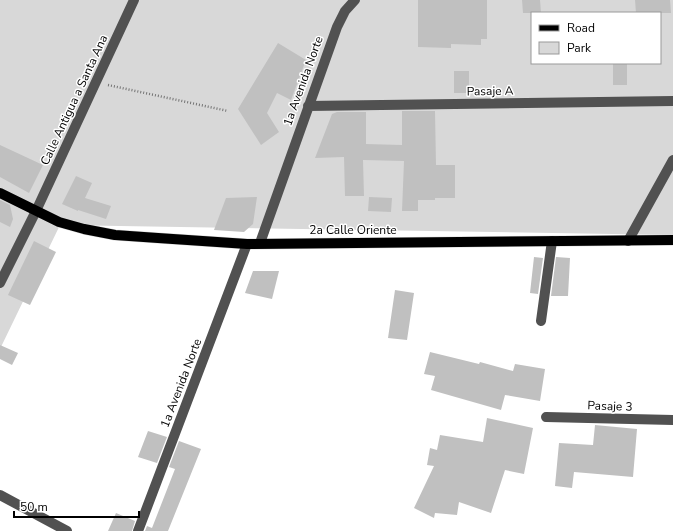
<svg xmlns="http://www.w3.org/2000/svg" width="673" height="531" font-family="'Nunito Sans',sans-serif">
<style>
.green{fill:#d8d8d8;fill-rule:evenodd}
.building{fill:#c0c0c0}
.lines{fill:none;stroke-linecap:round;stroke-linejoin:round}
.major-casing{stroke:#dbdbdb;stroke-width:11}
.path{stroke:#737373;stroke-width:2.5;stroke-dasharray:1 2;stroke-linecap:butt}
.minor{stroke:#515151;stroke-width:10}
.major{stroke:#000;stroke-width:10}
.labels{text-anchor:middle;stroke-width:3;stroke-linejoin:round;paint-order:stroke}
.street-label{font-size:12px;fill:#000;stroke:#fff}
</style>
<rect width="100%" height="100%" fill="#fff"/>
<!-- green -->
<path class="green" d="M0,0H673V235L60,225L0,349ZM532,13H660V63H532Z"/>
<!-- building -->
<path class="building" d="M418,0H487V39H481V45L451,44V48L418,47Z
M522,0H540L541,13H523Z
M635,0H670L671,13H636Z
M278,43L306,60L291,100L277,93L267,113L279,132L261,145L238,109Z
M613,63H627V85H613Z
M454,71H469V93H454Z
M402,111H435L436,165H455V198H435V200H418V211H402L404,161L363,160L364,196H345L344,157L315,158L332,114L337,112H366V144L402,145Z
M0,145L43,165L29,193L0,177Z
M76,176L92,183L85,198L111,206L106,219L78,210V211L62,204Z
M257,197L253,224L244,232L214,230L226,198Z
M369,197L392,198L391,212L368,211Z
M0,200L10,205L13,219L10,227L0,222Z
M34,241L56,252L30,305L8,295Z
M534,257L543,258L538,294L530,293Z
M556,257L570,258L568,296H551Z
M253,271H279L272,299L245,293Z
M395,290L414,293L407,340L388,338Z
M0,345L18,353L12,365L0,359Z
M430,352L479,364L480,362L513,371L515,364L545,369L540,401L505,395L501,410L431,390L435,376L424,374Z
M487,418L533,428L524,474L505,470L491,513L459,502L457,515L435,513L434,518L414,508L434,466L427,465L430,448L437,450L440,435L483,442Z
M595,425L637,429L633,477L574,472L572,488L555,486L559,443L593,445Z
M148,431L167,437L157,463L138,457Z
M179,441L201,449L168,531H145L147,526L152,528L175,469L169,467Z
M116,513L135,521L132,531H108Z"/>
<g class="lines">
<defs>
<path id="major" d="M0,193L59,222L84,229L115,235L158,238L247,244L673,240"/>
</defs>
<!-- major casing -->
<use href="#major" class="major-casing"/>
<!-- path -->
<path class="path" d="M108,85L228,111"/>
<!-- minor -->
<path class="minor" d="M308,106L673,101
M628,241L673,160
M260,243L337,27L345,11L355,0
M0,283L36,211L134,0
M541,321L552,241
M546,417L673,420
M0,495L67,531
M138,531L247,244"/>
<!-- major -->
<use href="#major" class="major"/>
</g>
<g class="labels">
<!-- street labels -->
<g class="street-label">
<text transform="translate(303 81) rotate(-70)" y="4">1a Avenida Norte</text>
<text transform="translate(490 91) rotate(-1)" y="4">Pasaje A</text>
<text transform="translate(74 100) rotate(-65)" y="4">Calle Antigua a Santa Ana</text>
<text x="353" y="234">2a Calle Oriente</text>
<text transform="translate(181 383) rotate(-69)" y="4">1a Avenida Norte</text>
<text transform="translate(610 406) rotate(2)" y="4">Pasaje 3</text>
</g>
</g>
<!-- legend -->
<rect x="531" y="12" width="130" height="52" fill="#ffffff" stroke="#999999"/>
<rect x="539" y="25" width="20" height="6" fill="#000000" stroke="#999999"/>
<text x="567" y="32" font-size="12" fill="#000000">Road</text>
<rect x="539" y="42" width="20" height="12" fill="#d8d8d8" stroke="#999999"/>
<text x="567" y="52" font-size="12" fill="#000000">Park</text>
<!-- scale -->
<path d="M14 511v6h125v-6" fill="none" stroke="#000000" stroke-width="2"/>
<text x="20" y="511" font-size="12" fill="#000000" stroke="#ffffff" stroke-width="3" paint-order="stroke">50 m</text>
</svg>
